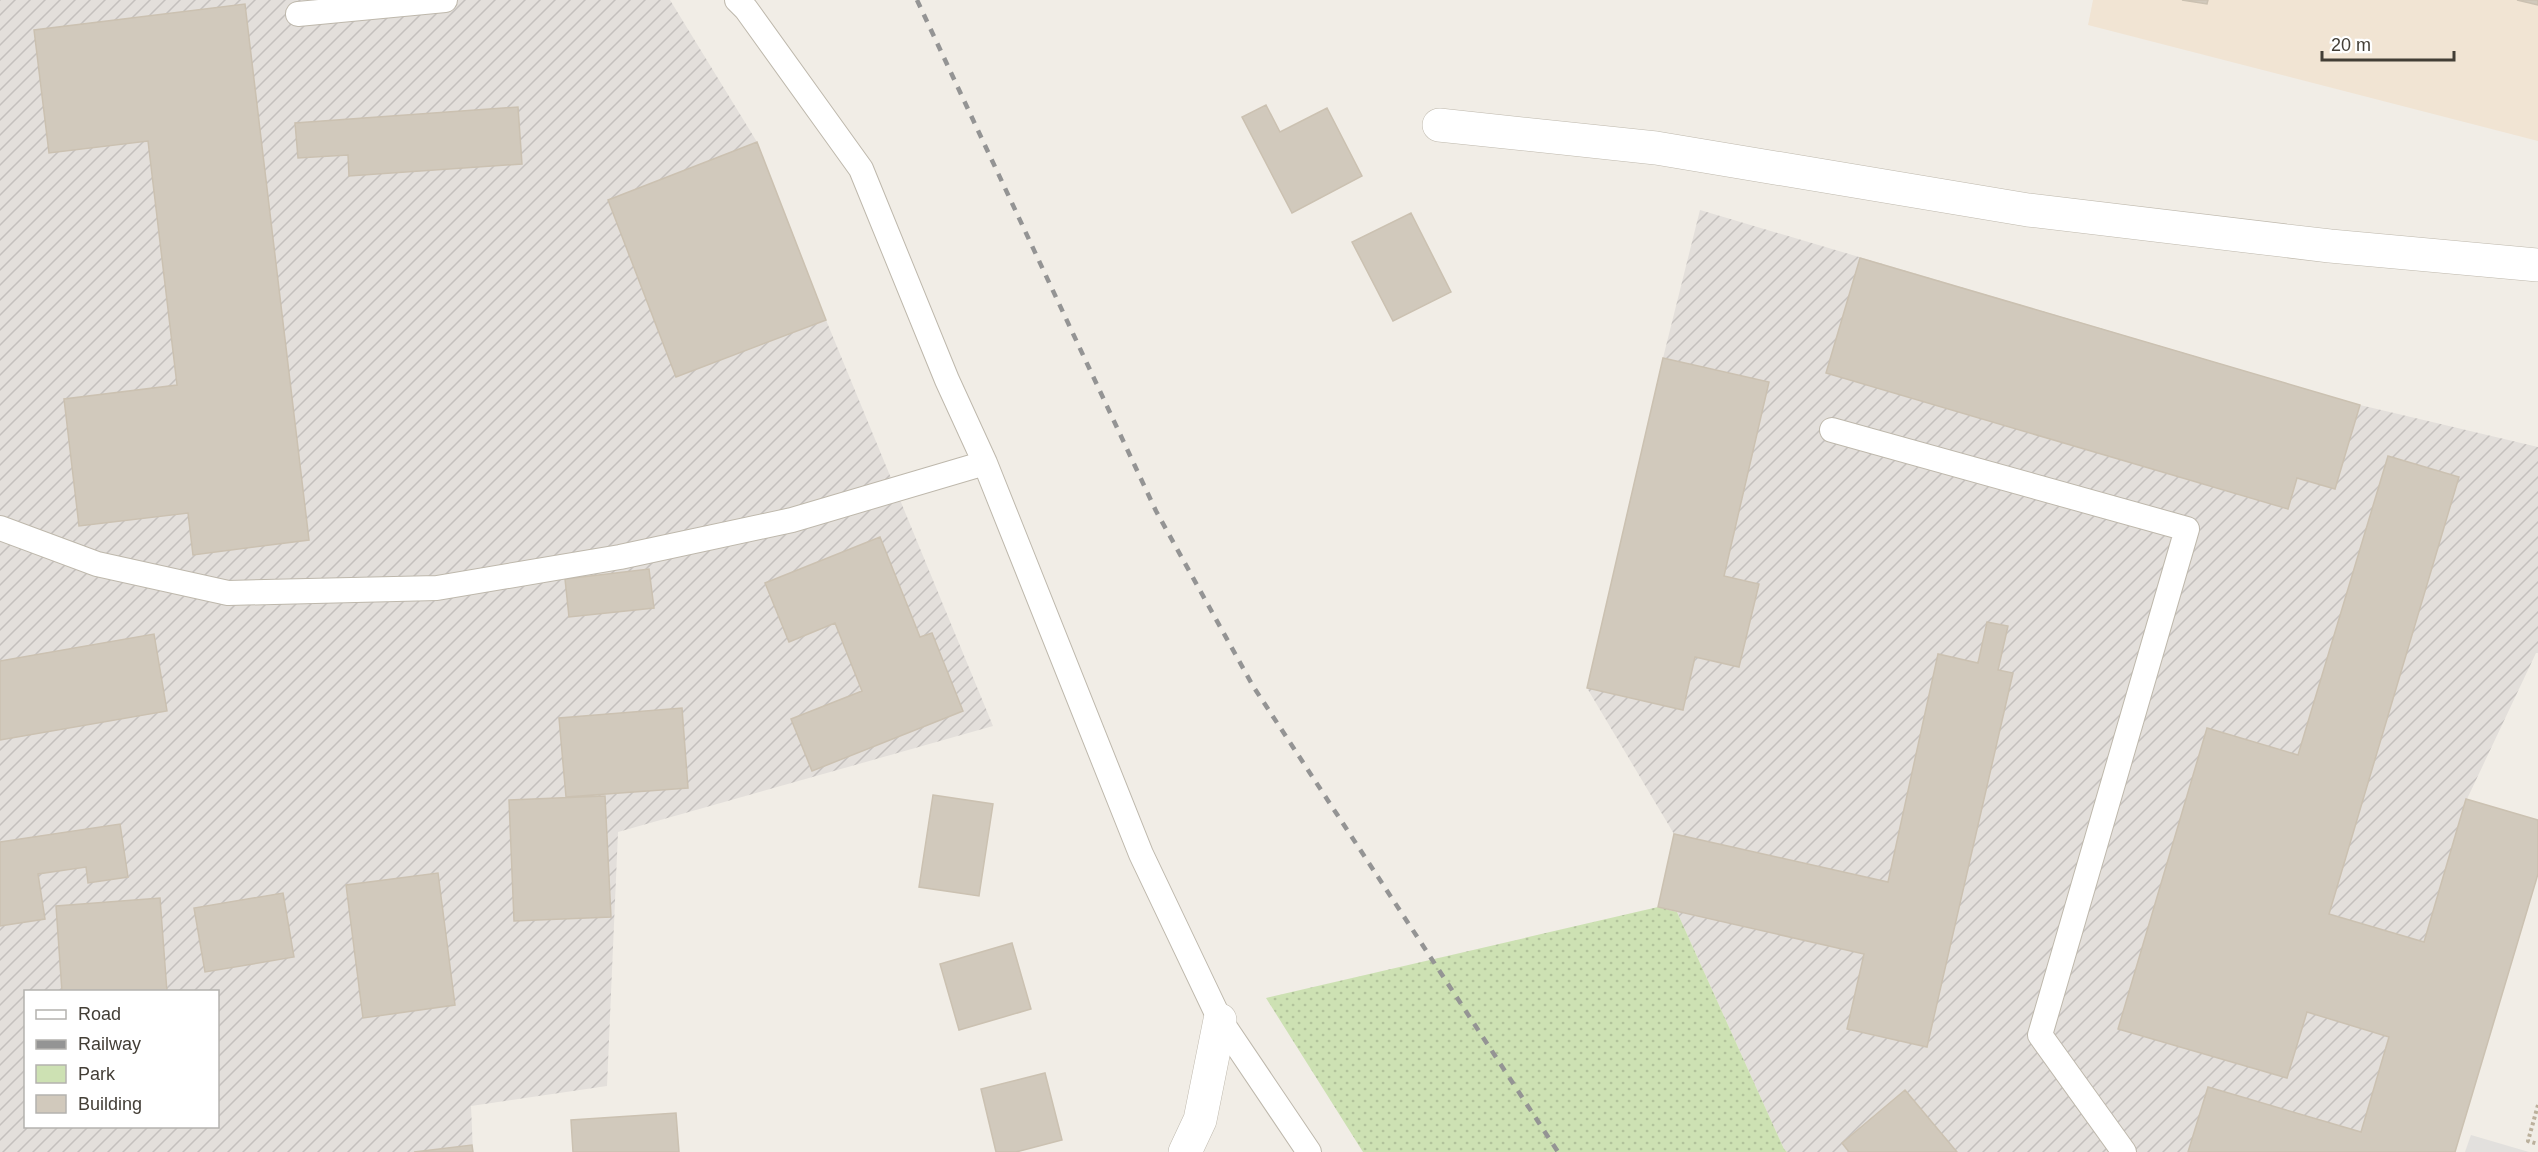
<svg xmlns="http://www.w3.org/2000/svg" width="2538" height="1152" font-family="Helvetica,sans-serif">
<style>
.commercial{fill:#f1e4d3}
.industrial{fill:url(#industrial-furrows);fill-rule:evenodd}
.green{fill:url(#green-dots)}
.parking{fill:#e2e0dd}
.building{fill:#d1c9bc;stroke:#cbc1b1;stroke-width:1.5}
.lines{fill:none;stroke-linecap:round;stroke-linejoin:round}
.lane-casing{stroke:#beb8ac;stroke-width:26}
.street-casing{stroke:#beb8ac;stroke-width:34}
.path{stroke:#bbb09c;stroke-width:4;stroke-dasharray:3 3;stroke-linecap:butt}
.lane{stroke:#fff;stroke-width:24}
.street{stroke:#fff;stroke-width:33}
.rail{stroke:#949494;stroke-width:4.5;stroke-dasharray:8 8;stroke-linecap:butt}
</style>
<defs>
<pattern id="industrial-furrows" width="10" height="10" patternUnits="userSpaceOnUse" patternTransform="scale(1.5)"><rect width="10" height="10" fill="#e3dfdb"/><path d="M-1 1l2-2M0 10L10 0M9 11l2-2" fill="none" stroke="#c4c0bd"/></pattern>
<pattern id="green-dots" width="8" height="8" patternUnits="userSpaceOnUse" patternTransform="scale(1.5)"><rect width="8" height="8" fill="#cde1b3"/><path d="M2 2h.1M6 6h.1" fill="none" stroke="#b1c29b" stroke-width="1.8" stroke-linecap="round"/></pattern>
</defs>
<rect width="100%" height="100%" fill="#f1ede6"/>
<!-- commercial -->
<path class="commercial" d="M2093,0H2538V141L2088,25Z"/>
<!-- industrial -->
<path class="industrial" d="M0,0H670L757,142L826,320L993,726L618,832L607,1086L471,1106L473,1152H0ZM26,992H218V1126H26Z
M1700,210L2360,405L2538,447V653H2536L2467,799L2538,874L2455,1152H1787L1784,1149L1677,912L1658,907L1674,834L1587,688L1663,358Z"/>
<!-- green -->
<path class="green" d="M1658,907L1677,912L1784,1149L1787,1152H1363L1266,998Z"/>
<!-- parking -->
<path class="parking" d="M2471,1135L2529,1152H2465Z"/>
<!-- building -->
<path class="building" d="M2182,0H2208L2207,4Z
M2517,0H2538V5Z
M245,4L309,540L193,555L188,513L79,526L64,399L177,385L148,141L49,153L34,30Z
M1266,105L1280,132L1327,108L1362,176L1292,213L1242,117Z
M518,107L522,164L349,176L348,155L298,158L295,123Z
M757,142L826,320L676,377L608,200Z
M1411,213L1451,292L1393,321L1352,242Z
M1860,258L2360,405L2335,489L2297,478L2288,509L1826,373Z
M1663,358L1769,382L1724,576L1759,584L1739,667L1695,657L1683,710L1587,688Z
M2388,456L2459,477L2329,914L2424,942L2466,799L2538,820V874L2455,1152H2188L2208,1087L2361,1132L2389,1037L2307,1012L2287,1078L2118,1029L2207,728L2298,755Z
M880,537L920,637L932,633L963,711L812,771L791,719L862,691L835,623L789,642L765,583Z
M649,569L654,608L569,617L565,579Z
M1987,622L2008,626L1998,670L2013,673L1927,1047L1847,1029L1864,954L1658,907L1674,834L1888,882L1938,654L1978,663Z
M154,634L167,711L0,740V661Z
M682,708L688,788L566,797L559,718Z
M933,795L993,804L979,896L919,887Z
M605,796L611,917L514,921L509,800Z
M120,824L128,877L88,883L86,867L38,874L45,919L0,926V842Z
M438,873L455,1005L363,1018L346,885Z
M283,893L294,957L205,972L194,908Z
M160,898L167,992H62L56,906Z
M1012,943L1031,1009L959,1030L940,964Z
M1045,1073L1062,1140L1016,1152H996L981,1089Z
M1905,1090L1957,1152H1849L1842,1143Z
M676,1113L679,1152H573L571,1120Z
M472,1145L473,1152H414Z"/>
<g class="lines">
<defs>
<path id="lane" d="M737,0L746,9L861,169L947,380L985,463L1141,854L1220,1020L1309,1152
M298,14L445,0
M1832,430L2187,529L2040,1035L2124,1152
M0,528L97,564L228,593L437,588L620,557L792,520L985,463"/>
<path id="street" d="M1439,125L1656,148L2028,210L2330,246L2538,265
M1185,1152L1200,1120L1220,1020"/>
</defs>
<!-- lane casing -->
<use href="#lane" class="lane-casing"/>
<!-- street casing -->
<use href="#street" class="street-casing"/>
<!-- path -->
<path class="path" d="M2538,1105L2528,1141L2538,1144"/>
<!-- lane -->
<use href="#lane" class="lane"/>
<!-- street -->
<use href="#street" class="street"/>
<!-- rail -->
<path class="rail" d="M917,0L1156,511L1253,686L1558,1152"/>
</g>
<!-- legend -->
<rect x="24" y="990" width="195" height="138" fill="#ffffff" stroke="#b4b2af" stroke-width="1.5"/>
<rect x="36" y="1010" width="30" height="9" fill="#ffffff" stroke="#b4b2af" stroke-width="1.5"/>
<text x="78" y="1020" font-size="18" fill="#433e36">Road</text>
<rect x="36" y="1040" width="30" height="9" fill="#949494" stroke="#b4b2af" stroke-width="1.5"/>
<text x="78" y="1050" font-size="18" fill="#433e36">Railway</text>
<rect x="36" y="1065" width="30" height="18" fill="#cde1b3" stroke="#b4b2af" stroke-width="1.5"/>
<text x="78" y="1080" font-size="18" fill="#433e36">Park</text>
<rect x="36" y="1095" width="30" height="18" fill="#d1c9bc" stroke="#b4b2af" stroke-width="1.5"/>
<text x="78" y="1110" font-size="18" fill="#433e36">Building</text>
<!-- scale -->
<path d="M2322 51v9h132v-9" fill="none" stroke="#433e36" stroke-width="3"/>
<text x="2331" y="51" font-size="18" fill="#433e36" stroke="#ffffff" stroke-width="4.5" paint-order="stroke">20 m</text>
</svg>
